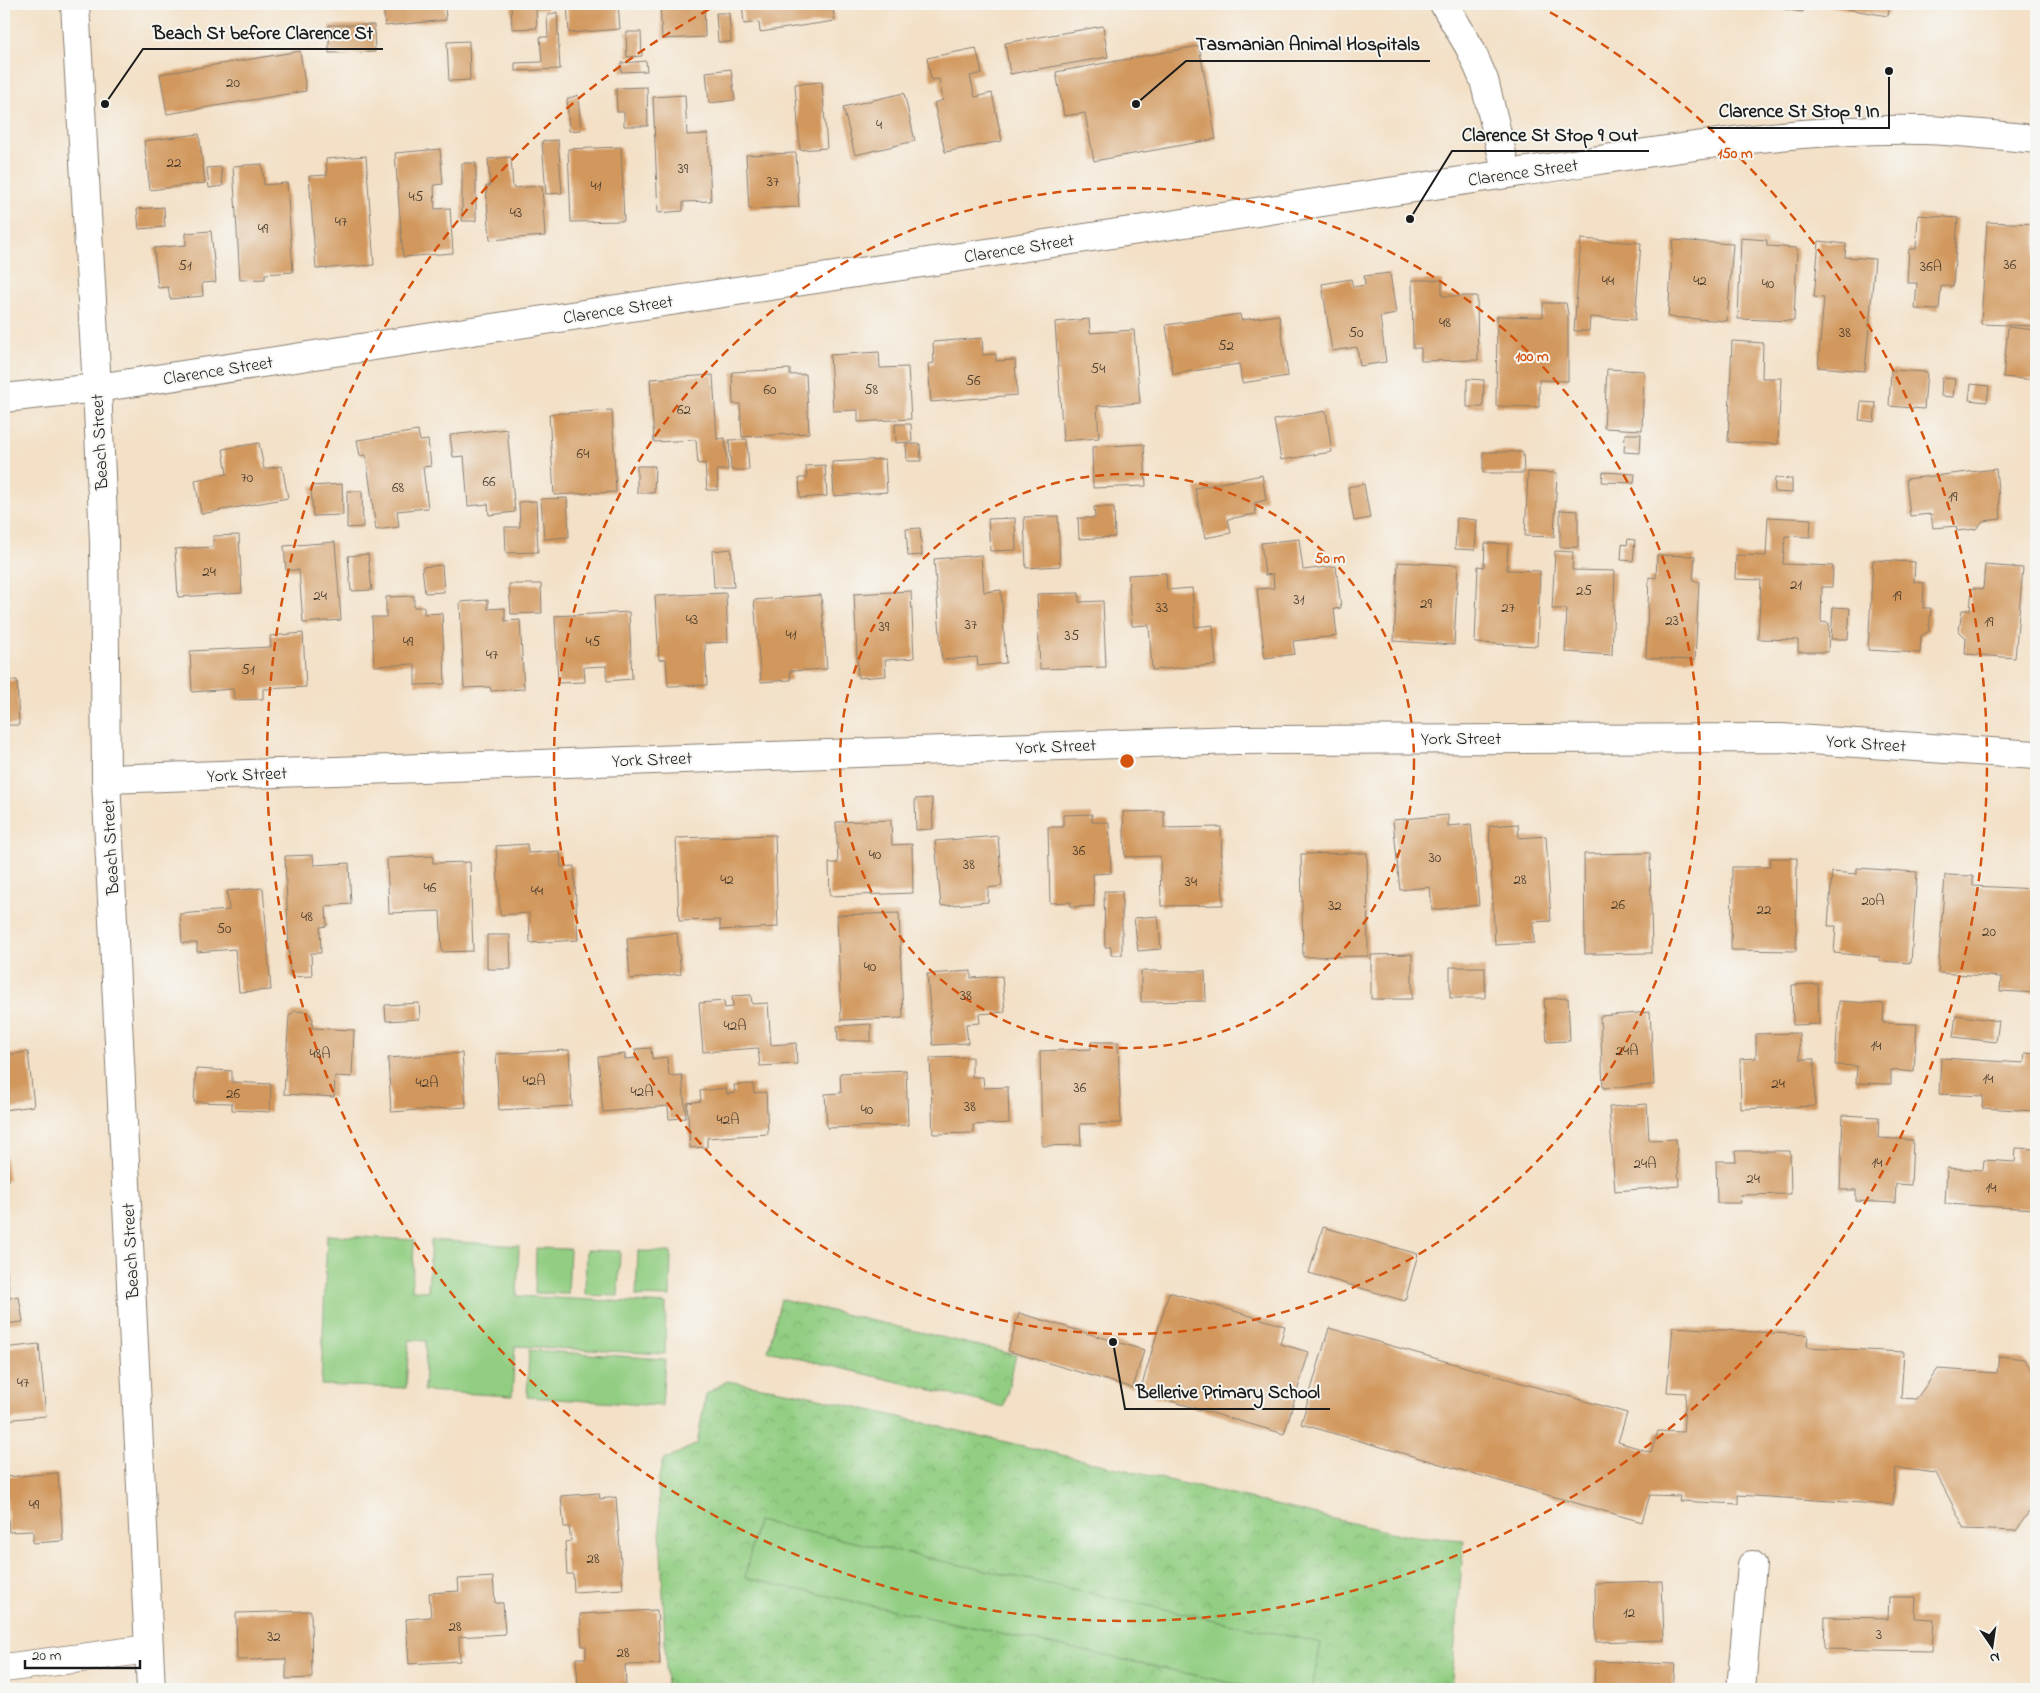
<svg xmlns="http://www.w3.org/2000/svg" width="2040" height="1693" font-family="'Indie Flower',sans-serif">
<style>
.park{fill:url(#park-crowns);stroke:#57754f}
.pitch{fill:#92ce82;stroke:#57754f}
.building{fill:#d1975b}
.lines{fill:none;stroke-linecap:round;stroke-linejoin:round}
.street-casing{stroke:#887e71;stroke-width:30}
.secondary-casing{stroke:#887e71;stroke-width:30}
.street{stroke:#fff;stroke-width:28}
.secondary{stroke:#fff;stroke-width:28}
.ring{fill:none;stroke:#d4530e;stroke-width:2.5;stroke-dasharray:9 6}
.labels{text-anchor:middle;stroke-width:4;stroke-linejoin:round;paint-order:stroke}
.number-label{font-size:15px;fill:#493b2c}
.street-label{font-size:18px;fill:#1c1c1c;stroke:#f6f6f2}
.centre{fill:#d4530e;stroke:#f6f6f2;stroke-width:2.5}
.ring-label{font-size:15px;text-anchor:middle;font-weight:bold;fill:#d4530e;stroke:#f6f6f2;stroke-width:4;stroke-linejoin:round;paint-order:stroke}
.leader{fill:none;stroke:#1c1c1c;stroke-width:2}
.callout-dot{fill:#1c1c1c;stroke:#f6f6f2;stroke-width:2}
.callout-label{font-size:19px;text-anchor:middle;font-weight:bold;fill:#1c1c1c;stroke:#f6f6f2;stroke-width:4;stroke-linejoin:round;paint-order:stroke}
</style>
<defs>
<pattern id="park-crowns" width="20" height="18" patternUnits="userSpaceOnUse" patternTransform="scale(1.25)"><rect width="20" height="18" fill="#92ce82"/><path d="M2 6a3 3 0 1 1 6 0M12 15a3 3 0 1 1 6 0" fill="none" stroke="#7db070"/></pattern>
</defs>
<rect width="100%" height="100%" fill="#f6f6f2"/>
<filter id="ink" filterUnits="userSpaceOnUse"><feTurbulence type="fractalNoise" baseFrequency=".02" numOctaves="2"/><feDisplacementMap in="SourceGraphic" scale="10" xChannelSelector="R" yChannelSelector="G"/><feConvolveMatrix kernelMatrix="1 2 1 2 8 2 1 2 1" color-interpolation-filters="sRGB"/></filter>
<filter id="wash" filterUnits="userSpaceOnUse"><feTurbulence type="fractalNoise" baseFrequency=".0096" numOctaves="4" result="noise"/><feDisplacementMap in="SourceGraphic" scale="20" xChannelSelector="R" yChannelSelector="G"/><feGaussianBlur stdDeviation="1.12" result="paint"/><feColorMatrix in="noise" values="0 0 0 0 0 0 0 0 0 0 0 0 0 0 0 0 0 1.4 0 .05"/><feComposite in="paint" operator="in"/></filter>
<g filter="url(#wash)">
<rect width="100%" height="100%" fill="#f3e0c6"/>
<!-- park -->
<path class="park" d="M781,1299L1016,1355L1004,1407L768,1351Z
M727,1381L797,1393L1403,1535L1464,1540L1451,1689H667L658,1482L663,1460L697,1444L706,1394Z"/>
<!-- pitch -->
<path class="pitch" d="M327,1235L414,1240L412,1290L428,1291L431,1240L519,1246L517,1296L666,1304L665,1354L515,1346L512,1396L424,1391L426,1341L409,1340L406,1388L321,1385Z
M536,1248L570,1249L568,1294L535,1293Z
M586,1250L620,1251L618,1296L585,1295Z
M638,1251L671,1252L670,1297L636,1296Z
M529,1350L665,1359L662,1406L527,1397Z
M757,1521L1321,1643L1312,1689H1259L745,1578Z"/>
<g id="blocks">
<!-- building -->
<path class="building" d="M383,4H445L446,20L385,26Z
M511,4H547V10L536,9L537,28L512,29Z
M567,4H618L620,29L569,33Z
M660,4H704L705,37L662,39Z
M742,4H832L835,21L760,32L759,22L744,24Z
M1784,4H1805L1803,12L1783,9Z
M1817,4H1890L1888,16Z
M557,12L560,69L515,71V63L542,62L540,37H548L547,16Z
M716,13H729L731,42H718Z
M329,25H374L375,52L329,53Z
M1103,26L1108,57L1010,74L1005,43Z
M626,32H641L642,56L627,57Z
M469,41L470,80L449,81L447,42Z
M1199,46L1216,139L1094,161L1085,113L1064,116L1056,72Z
M976,48L982,73L970,76L975,97L992,93L1002,141L945,152L934,103L943,100L939,79L931,80L927,58Z
M300,51L306,91L167,114L160,74Z
M646,61L647,71L621,72V63Z
M731,69L735,100L709,103L706,72Z
M822,82L827,148L800,150L795,84Z
M647,87L648,126H624V112H617L616,88Z
M904,93L915,141L855,155L843,107Z
M578,95L581,130L569,131L567,99Z
M685,95L687,135L708,134L711,201L683,202V211L658,213L653,97Z
M199,134L205,183L150,190L144,141Z
M558,140L562,193L546,194L542,141Z
M621,147L624,221L571,222L568,149Z
M440,149L443,184L434,185L435,209L450,208L453,253L403,257L395,153Z
M796,153L799,207L749,209L746,155Z
M366,156L374,265L316,269L309,176L327,175L326,159Z
M511,157L513,188L542,186L545,236L490,240L486,186H490L488,159Z
M462,163H476V221H462Z
M262,164L264,185L287,183L293,272L265,274V279L240,280L233,166Z
M221,167L223,186L209,188L207,168Z
M164,207L165,227L139,229L137,209Z
M1918,215L1958,218L1953,286H1941L1939,310L1915,309L1917,283H1907L1909,249H1916Z
M1987,222L2036,224L2035,326L1981,324Z
M211,231L216,282L202,283L203,296L170,299L168,287L158,288L154,248L186,245V233Z
M1741,238L1767,240V246L1797,248L1794,321L1738,319Z
M1581,239L1641,243L1635,320L1590,317L1589,331H1574Z
M1673,240L1733,244L1727,321L1668,317Z
M1819,241L1846,244L1845,257L1875,259L1865,371L1818,367L1824,298L1814,297Z
M1390,273L1396,314L1380,317L1386,362L1360,366L1357,347L1332,351L1322,284L1351,279L1353,287L1365,285L1364,276Z
M1412,280H1442V296H1477L1478,360L1421,361V348H1413Z
M1543,303H1566L1568,314V381L1539,380V407L1496,406L1497,316L1543,317Z
M1240,314L1241,320L1279,315L1288,376L1242,383L1239,364L1173,374L1166,325Z
M1089,319L1090,333L1134,330L1140,403L1097,406L1099,438L1063,441L1055,322Z
M2008,327L2036,330V380L2003,377Z
M982,338L983,355L996,354V361L1015,360L1017,395L931,402L928,364L934,363L933,342Z
M1732,341L1763,343L1762,378H1781L1778,444L1728,442Z
M879,352L880,368L908,367L911,419L858,422V410L833,411L830,355Z
M790,369V375L806,374L809,433L742,437L740,404H733L732,372Z
M1607,369L1644,371L1642,430L1604,428Z
M1891,370L1927,372L1924,409L1889,406Z
M713,375L717,439L725,438L728,470H717L718,490H707L705,463L698,464L696,440L654,442L650,379Z
M1942,378L1955,379L1953,397L1941,396Z
M1467,379L1484,380L1483,407H1467Z
M1971,384L1989,386L1987,402L1969,400Z
M1861,402L1876,403L1874,422L1859,420Z
M612,410L616,492L554,495L549,414Z
M1326,411L1332,452L1281,460L1274,420Z
M895,424H911L912,442L896,443Z
M507,429L515,512L489,515L488,504L468,506L464,456L453,457L450,435Z
M418,431L420,441L428,440L431,466L423,467L428,508L397,511L399,527L376,530L366,455L360,456L357,440Z
M1625,434H1641L1640,453L1624,452Z
M747,439L749,470H731L729,440Z
M259,443L264,469L282,466L288,498L201,514L195,480L227,474L223,449Z
M906,444H920L921,461H907Z
M1144,444L1146,486L1093,488L1092,447Z
M1483,452H1523L1524,473H1483Z
M885,459L887,492L834,496L832,462Z
M825,465L827,496L800,498L799,478H807L806,466Z
M637,466H655L654,493H637Z
M1996,469L2001,519L1983,521L1976,529L1957,531L1956,526L1933,528L1931,514L1910,516L1906,479Z
M1528,472L1557,473L1554,537L1525,536Z
M1603,472L1635,474L1634,483L1602,482Z
M1262,475L1266,500L1254,503L1256,514L1228,519L1231,533L1205,538L1195,488Z
M1775,478L1792,479V493L1774,492Z
M342,484L343,515L313,516L311,486Z
M1364,484L1370,518L1354,521L1348,487Z
M347,491H362L363,527L347,528Z
M567,498L569,537L544,539L541,499Z
M536,501L538,552L506,553L505,527H520L519,502Z
M1094,507H1114L1115,537L1079,539L1078,518H1095Z
M1560,510L1578,511V547H1560Z
M1058,516L1060,566L1026,568L1024,517Z
M1768,517L1811,519L1810,537L1785,536L1783,564L1833,566L1832,587H1822L1821,622L1829,623L1828,652H1798V640L1758,639L1761,580L1735,579L1736,555L1766,556Z
M1015,518L1016,550L990,551L988,519Z
M1457,518L1477,520L1475,550L1455,549Z
M920,528L922,555L908,556L906,529Z
M239,535L242,593L178,597L175,549L213,547V536Z
M1299,539L1303,570L1336,566L1341,608L1334,609L1337,636L1293,641L1295,654L1265,658L1257,589L1274,588L1273,574L1265,575L1261,543Z
M1628,539L1635,540L1633,561L1621,560L1622,544L1627,545Z
M335,542L341,620L303,623L299,570H286L284,546Z
M1485,543L1508,544L1507,570L1540,571L1537,646L1475,643L1478,566L1484,567Z
M731,549L734,587H714L712,551Z
M1555,551L1573,552L1572,570L1615,571L1612,655L1565,652L1567,609H1552Z
M368,554L372,590L351,591L348,556Z
M981,555L984,592L1001,590L1006,663L978,666L977,657L942,660L934,559Z
M1657,555L1695,556L1693,580L1699,582L1695,660L1646,658L1649,577L1656,578Z
M1873,560L1915,562L1914,582L1924,583L1923,608H1931L1929,631L1921,636L1920,653L1868,650Z
M1398,562L1458,565L1454,645L1394,641Z
M442,565L444,592L425,593L422,567Z
M1985,565L2023,568L2015,658L1965,654L1966,638L1959,631L1962,610H1970L1972,588L1983,589Z
M4,566H6L9,617L4,618Z
M1166,573L1167,590L1192,588L1195,627L1213,625L1216,665L1152,670L1149,625L1132,626L1128,575Z
M509,584H541L542,613L511,614Z
M911,591L914,658L885,660L886,676L858,678L854,594Z
M726,593L728,642L705,643L707,685L668,686L666,659L659,660L655,596Z
M1079,593V602L1103,601L1106,667L1040,669L1037,594Z
M821,595L827,669L790,671L791,680L761,682L754,600Z
M414,596V607H424V614L442,613L445,684L415,685V664L374,666L372,617H386V597Z
M488,600V609L505,608V621L520,620L524,689L491,691L490,687L464,688L460,602Z
M1833,607L1850,608L1848,639H1831Z
M629,612L632,679L607,681L606,666L584,667L585,682L558,683L555,616Z
M303,633L306,687L263,689V699L234,700L233,689L192,692L190,651L271,647L270,636Z
M17,680L19,725H4V681Z
M4,745H5L8,793L4,794Z
M932,798L933,829L916,830L915,799Z
M1164,811V828L1221,827L1223,905L1161,906L1160,856L1125,857L1123,812Z
M1092,814V822H1109L1111,873L1093,874L1094,906L1071,907V902L1050,903L1048,827H1063V815Z
M1448,815V826L1471,824L1479,905L1432,910L1430,887L1400,890L1393,820Z
M891,820L892,845L912,844L913,893L830,896L829,863H838L836,822Z
M1518,824L1519,838L1546,836L1551,921L1533,922L1534,943L1495,945L1489,826Z
M775,835L778,927L720,930V920L679,921L676,838Z
M998,836L1002,886L988,888V902L941,906L935,841Z
M527,844L528,853L560,851L561,867L574,866L578,940L530,943L529,913L500,915L496,846Z
M1367,853L1368,956L1303,957L1301,854Z
M1650,853L1652,953L1585,954L1584,854Z
M313,855L314,865L349,863L351,904L326,906L327,926L320,927L321,953H311L312,976L290,977L285,856Z
M433,856V863L470,862L473,951L442,952L440,911L389,913L387,858Z
M1770,858H1797L1796,951L1731,950L1732,867H1770Z
M1857,868L1917,872L1911,963L1880,961V957L1834,953L1836,926H1828L1832,872L1857,874Z
M1945,875L1973,876V886L2036,889V993L2000,991L2001,977L1938,973Z
M263,888L271,990L239,992L235,949L197,952V943H182L180,914L229,910L227,891Z
M1104,891H1122V955H1111V947H1105Z
M899,913L903,1018L841,1020L837,915Z
M1158,916L1161,949L1138,951L1134,918Z
M677,933L681,974L630,979L627,938Z
M487,935H510L511,969H487Z
M1412,954V999H1371V955Z
M1450,967H1485V998H1450Z
M971,971V978L1002,976L1005,1012L979,1014L980,1023L966,1024L968,1043L933,1045L927,974Z
M1141,971H1205L1206,1001L1141,1002Z
M1818,984L1819,1024L1793,1025L1792,985Z
M751,995L752,1004L768,1003L771,1045L796,1043L797,1064L760,1066L758,1048L703,1052L699,1003L724,1001L725,1008L733,1007L732,996Z
M1568,998L1570,1041L1547,1042L1544,999Z
M1839,1001L1884,1004L1883,1023L1917,1024L1914,1072L1891,1070V1084L1856,1083L1857,1066L1835,1065Z
M419,1003L420,1019L386,1021L385,1005Z
M295,1011L308,1012L313,1019L312,1028L354,1030L352,1077L335,1076L334,1097L284,1094L289,1016Z
M1650,1012L1654,1085L1603,1088L1600,1016Z
M1956,1015L1999,1021L1996,1042L1953,1037Z
M871,1024V1041H838L837,1026Z
M1799,1033L1800,1059H1814L1815,1106L1741,1109L1740,1059L1756,1058V1034Z
M1091,1042H1118L1121,1123L1080,1124L1081,1145L1042,1146L1040,1051L1091,1049Z
M651,1048L652,1059L667,1057L669,1076L682,1075L686,1118L669,1119L668,1106L603,1112L598,1057L625,1054V1059L636,1058L635,1049Z
M569,1050L572,1106L499,1110L496,1054Z
M28,1052L34,1106L4,1110V1055Z
M462,1053L466,1107L391,1112L388,1058Z
M2025,1053L2036,1054V1111L1982,1108L1983,1096L1939,1094L1941,1058L2024,1063Z
M972,1057V1077H983L984,1088L1008,1087L1009,1123L973,1125L974,1133L933,1134L930,1058Z
M196,1069L232,1071V1082L271,1084L270,1112L232,1110V1103L194,1102Z
M906,1070L908,1125L827,1128L825,1094L841,1093L840,1073Z
M753,1084L754,1093L766,1092L768,1134L707,1138V1147L690,1148L687,1103L701,1101L700,1091L726,1088L727,1094L735,1093L734,1085Z
M1647,1104L1649,1140L1676,1139L1679,1186L1615,1191L1609,1107Z
M1843,1115L1879,1117L1878,1138L1913,1140L1911,1185L1896,1184L1895,1203L1856,1201V1190H1840Z
M4,1147L9,1180L4,1181Z
M2016,1148L2036,1149V1209L1945,1204L1947,1168L1983,1170L1984,1160L2015,1162Z
M1735,1151H1790L1791,1194L1740,1195L1741,1203H1717L1716,1161H1736Z
M1323,1227L1418,1254L1405,1301L1309,1273Z
M4,1265H6L10,1298L19,1296L23,1322L4,1324Z
M1169,1292L1285,1326L1280,1344L1309,1352L1284,1434L1140,1392Z
M1019,1313L1144,1350L1133,1388L1008,1351Z
M1673,1327L1808,1335L1807,1347L1904,1352L1901,1398L1916,1399L1938,1369L1997,1373L1999,1356L2024,1359L2036,1376V1501L2016,1531L1965,1529L1936,1473L1896,1468L1893,1505L1738,1495V1504L1679,1501L1680,1496L1650,1495L1642,1522L1301,1424L1329,1328L1627,1413L1618,1442L1651,1452L1658,1431L1683,1432L1686,1393L1667,1392Z
M39,1344L46,1416L4,1420V1348Z
M58,1473L63,1541L33,1543V1531L9,1532L5,1477Z
M599,1493L600,1499L616,1497L623,1589L574,1592L573,1574H567L565,1542L571,1541L569,1527H564L561,1496Z
M493,1577L495,1603H503L505,1634L459,1637L460,1661L409,1664L406,1619L431,1617L429,1593L459,1591L458,1579Z
M1662,1581L1664,1640L1596,1642L1595,1583Z
M1889,1597H1916L1915,1618L1934,1619L1932,1651L1824,1649L1825,1617L1888,1618Z
M657,1610L660,1664L625,1665L626,1685L578,1687L576,1658H586V1646H582L580,1614Z
M311,1611L312,1678L286,1679V1659L237,1660L236,1613Z
M1595,1661L1675,1664L1673,1689H1594Z"/>
</g>
</g>
<g filter="url(#ink)">
<use href="#blocks" fill-opacity="0" stroke="#887e71" stroke-width="1"/>
<g class="lines">
<defs>
<path id="street" d="M75,4L97,388L104,541L106,779L151,1689
M1444,4L1470,48L1484,80L1507,174
M106,779L1237,740L1781,738L2036,755
M4,1668L149,1649
M1741,1689L1752,1565"/>
<path id="secondary" d="M4,398L97,388L1507,174C1643,154 1785,127 1923,130C1960,131 1999,136 2036,139"/>
</defs>
<!-- street casing -->
<use href="#street" class="street-casing"/>
<!-- secondary casing -->
<use href="#secondary" class="secondary-casing"/>
<!-- street -->
<use href="#street" class="street"/>
<!-- secondary -->
<use href="#secondary" class="secondary"/>
</g>
</g>
<!-- distance rings -->
<g class="ring">
<circle cx="1127" cy="761" r="287"/>
<circle cx="1127" cy="761" r="573"/>
<path d="M1537 5A860 860 0 1 1 717 5"/>
</g>
<g class="labels">
<!-- number labels -->
<g class="number-label">
<text x="233" y="87">20</text>
<text x="879" y="129">4</text>
<text x="174" y="167">22</text>
<text x="683" y="173">39</text>
<text x="773" y="186">37</text>
<text x="596" y="190">41</text>
<text x="416" y="201">45</text>
<text x="516" y="217">43</text>
<text x="341" y="226">47</text>
<text x="263" y="233">49</text>
<text x="2010" y="269">36</text>
<text x="185" y="270">51</text>
<text x="1931" y="271">36A</text>
<text x="1608" y="285">44</text>
<text x="1700" y="285">42</text>
<text x="1768" y="288">40</text>
<text x="1445" y="327">48</text>
<text x="1356" y="337">50</text>
<text x="1845" y="337">38</text>
<text x="1226" y="350">52</text>
<text x="1098" y="373">54</text>
<text x="973" y="385">56</text>
<text x="770" y="394">60</text>
<text x="871" y="394">58</text>
<text x="684" y="414">62</text>
<text x="583" y="458">64</text>
<text x="247" y="482">70</text>
<text x="489" y="486">66</text>
<text x="398" y="492">68</text>
<text x="1953" y="501">19</text>
<text x="209" y="576">24</text>
<text x="1796" y="589">21</text>
<text x="1584" y="595">25</text>
<text x="320" y="600">24</text>
<text x="1897" y="600">19</text>
<text x="1299" y="604">31</text>
<text x="1426" y="608">29</text>
<text x="1162" y="612">33</text>
<text x="1508" y="612">27</text>
<text x="692" y="624">43</text>
<text x="1672" y="625">23</text>
<text x="1989" y="626">19</text>
<text x="971" y="629">37</text>
<text x="884" y="631">39</text>
<text x="791" y="639">41</text>
<text x="1072" y="640">35</text>
<text x="408" y="646">49</text>
<text x="593" y="646">45</text>
<text x="492" y="659">47</text>
<text x="248" y="674">51</text>
<text x="1079" y="855">36</text>
<text x="875" y="859">40</text>
<text x="1435" y="862">30</text>
<text x="969" y="869">38</text>
<text x="727" y="884">42</text>
<text x="1520" y="884">28</text>
<text x="1191" y="886">34</text>
<text x="430" y="892">46</text>
<text x="537" y="895">44</text>
<text x="1873" y="905">20A</text>
<text x="1618" y="909">26</text>
<text x="1335" y="910">32</text>
<text x="1764" y="914">22</text>
<text x="307" y="921">48</text>
<text x="224" y="933">50</text>
<text x="1989" y="936">20</text>
<text x="870" y="971">40</text>
<text x="966" y="1000">38</text>
<text x="735" y="1030">42A</text>
<text x="1876" y="1050">14</text>
<text x="1627" y="1055">24A</text>
<text x="320" y="1058">48A</text>
<text x="1988" y="1083">14</text>
<text x="534" y="1085">42A</text>
<text x="427" y="1087">42A</text>
<text x="1778" y="1088">24</text>
<text x="1080" y="1092">36</text>
<text x="642" y="1096">42A</text>
<text x="233" y="1098">26</text>
<text x="970" y="1111">38</text>
<text x="867" y="1114">40</text>
<text x="728" y="1124">42A</text>
<text x="1877" y="1167">14</text>
<text x="1645" y="1168">24A</text>
<text x="1753" y="1183">24</text>
<text x="1991" y="1192">14</text>
<text x="23" y="1387">47</text>
<text x="34" y="1509">49</text>
<text x="593" y="1563">28</text>
<text x="1629" y="1617">12</text>
<text x="455" y="1631">28</text>
<text x="1879" y="1639">3</text>
<text x="274" y="1641">32</text>
<text x="623" y="1657">28</text>
</g>
<!-- street labels -->
<g class="street-label">
<text transform="translate(1523 172) rotate(-8)" y="6">Clarence Street</text>
<text transform="translate(1019 248) rotate(-9)" y="6">Clarence Street</text>
<text transform="translate(618 309) rotate(-9)" y="6">Clarence Street</text>
<text transform="translate(218 370) rotate(-9)" y="6">Clarence Street</text>
<text transform="translate(99 442) rotate(-93)" y="6">Beach Street</text>
<text x="1461" y="744">York Street</text>
<text transform="translate(1866 743) rotate(4)" y="6">York Street</text>
<text transform="translate(1056 746) rotate(-2)" y="6">York Street</text>
<text transform="translate(652 759) rotate(-2)" y="6">York Street</text>
<text transform="translate(247 774) rotate(-2)" y="6">York Street</text>
<text transform="translate(110 847) rotate(-93)" y="6">Beach Street</text>
<text transform="translate(130 1251) rotate(-93)" y="6">Beach Street</text>
</g>
</g>
<circle cx="1127" cy="761" r="8" class="centre"/>
<g class="ring-label">
<text x="1735" y="158">150 m</text>
<text x="1532" y="361">100 m</text>
<text x="1330" y="563">50 m</text>
</g>
<!-- callouts -->
<path class="leader" d="M105 104L143 49H383M1136 104L1186 61H1430M1889 71L1889 128H1708M1410 219L1452 151H1649M1113 1342L1125 1409H1330"/>
<g class="callout-dot">
<circle cx="105" cy="104" r="5"/>
<circle cx="1136" cy="104" r="5"/>
<circle cx="1889" cy="71" r="5"/>
<circle cx="1410" cy="219" r="5"/>
<circle cx="1113" cy="1342" r="5"/>
</g>
<g class="callout-label">
<text x="263" y="39">Beach St before Clarence St</text>
<text x="1308" y="50">Tasmanian Animal Hospitals</text>
<text x="1799" y="117">Clarence St Stop 9 In</text>
<text x="1550" y="141">Clarence St Stop 9 Out</text>
<text x="1228" y="1398">Bellerive Primary School</text>
</g>
<!-- margin -->
<rect width="2040" height="1693" fill="none" stroke="#f6f6f2" stroke-width="20"/>
<!-- north arrow -->
<g transform="translate(1992 1646) rotate(167)" stroke="#f6f6f2" stroke-width="4" paint-order="stroke">
<path d="M0-4L9 19L0 12L-9 19Z" fill="#1c1c1c"/>
<text y="-8" font-size="14" font-weight="bold" text-anchor="middle" fill="#1c1c1c">N</text>
</g>
<!-- scale -->
<path d="M25 1660v8h115v-8" fill="none" stroke="#1c1c1c" stroke-width="2.5"/>
<text x="32" y="1660" font-size="15" fill="#1c1c1c" stroke="#f6f6f2" stroke-width="4" paint-order="stroke">20 m</text>
</svg>
